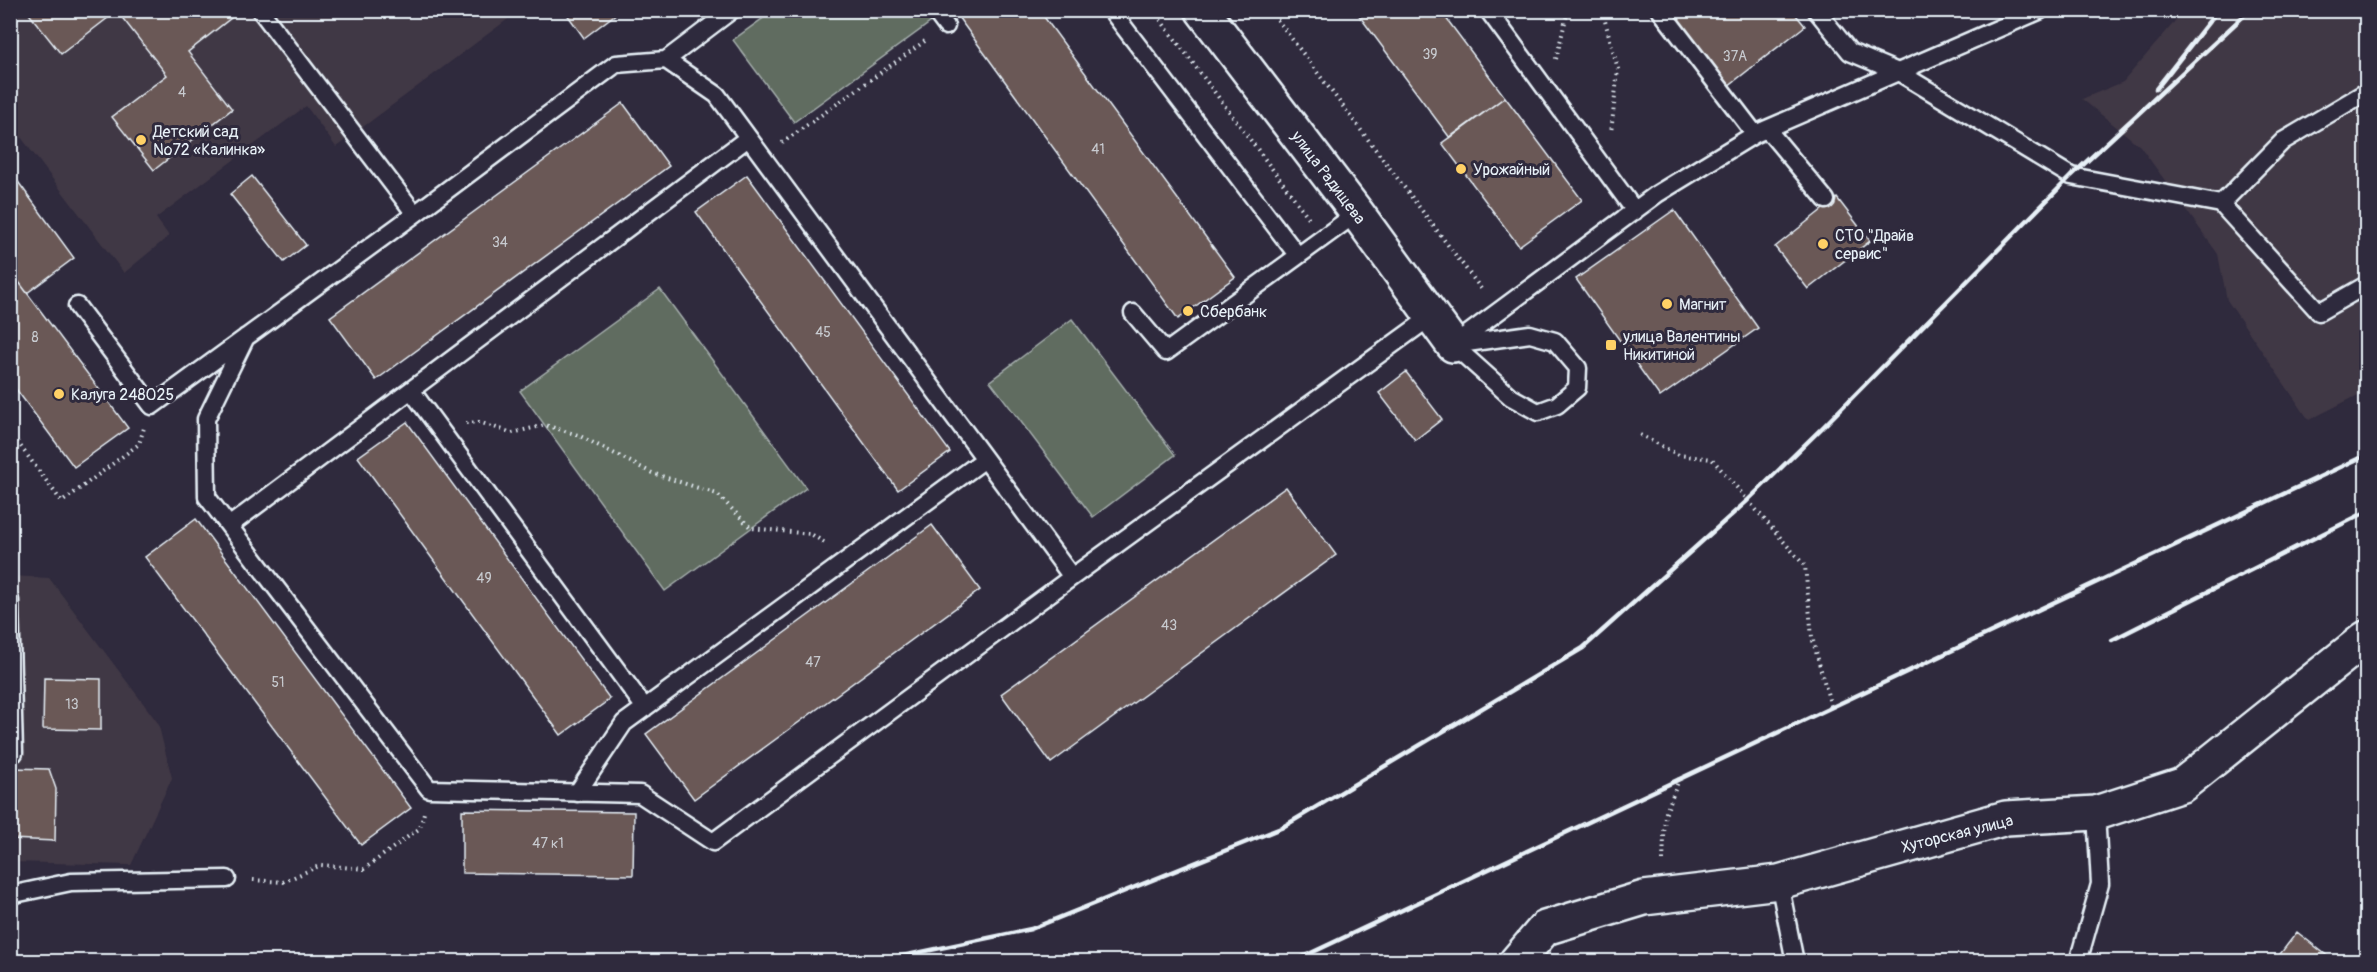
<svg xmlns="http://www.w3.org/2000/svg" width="2377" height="972" font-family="Pangolin,sans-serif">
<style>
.built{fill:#413845}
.green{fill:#616c61;stroke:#a4aeac;stroke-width:1.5}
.building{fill:#6a5857;stroke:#e8f1f8;stroke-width:1.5}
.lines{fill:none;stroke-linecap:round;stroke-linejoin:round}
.lane-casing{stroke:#e8f1f8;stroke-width:21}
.street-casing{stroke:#e8f1f8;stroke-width:38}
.path{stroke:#e8f1f8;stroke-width:4;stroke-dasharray:1.5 4.5;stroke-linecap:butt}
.lane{stroke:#2f2a3d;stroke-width:16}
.street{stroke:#2f2a3d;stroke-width:33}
.rail{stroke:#e8f1f8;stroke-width:4.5}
.poi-dot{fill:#ffd166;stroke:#2f2a3d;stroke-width:2}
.labels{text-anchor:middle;stroke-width:6;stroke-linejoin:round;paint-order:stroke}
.number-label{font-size:14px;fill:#c8cbd0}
.poi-label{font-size:16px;fill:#e8f1f8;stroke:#2f2a3d;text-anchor:start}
.street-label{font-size:16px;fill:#e8f1f8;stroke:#2f2a3d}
</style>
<rect width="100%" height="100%" fill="#2f2a3d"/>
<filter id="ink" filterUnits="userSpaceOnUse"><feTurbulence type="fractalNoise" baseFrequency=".0167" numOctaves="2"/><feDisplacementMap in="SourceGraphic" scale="12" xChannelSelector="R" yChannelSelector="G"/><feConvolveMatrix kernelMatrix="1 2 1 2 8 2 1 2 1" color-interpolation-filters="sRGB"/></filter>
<g filter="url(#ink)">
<!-- built -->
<path class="built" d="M501,10L508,19L336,147L306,106L156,218L169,236L124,273L11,124V11Z
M2184,11H2366V391L2309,420L2227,300L2218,254L2140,146L2082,99L2123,82Z
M10,576L49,578L158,723L172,778L131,865L11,862Z"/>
<!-- green -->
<path class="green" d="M773,11H923L931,22L794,122L733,40Z
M660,289L806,488L665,591L520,391Z
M1072,319L1175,455L1093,517L990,381Z"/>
<!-- building -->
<path class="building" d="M26,10H233L236,14L188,52L232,109L154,170L112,117L167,75L117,11L61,54Z
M564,10H621L584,38Z
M953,10H1039L1235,277L1178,319Z
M1355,10H1440L1505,97L1450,138Z
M1668,10H1792L1805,26L1728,86Z
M1505,97L1582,200L1519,246L1442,143Z
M623,103L669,166L376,380L330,317Z
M747,175L950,452L898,490L696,212Z
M252,176L306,245L284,262L230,194Z
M16,179L74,258L27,293L10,270V183Z
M1837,198L1870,241L1808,289L1775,247Z
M1674,210L1758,328L1660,397L1576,279Z
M10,270L128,428L74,467L10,381Z
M1406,372L1442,419L1415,440L1379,393Z
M407,422L610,699L561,735L358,457Z
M1286,487L1336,555L1051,763L1001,694Z
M196,519L411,808L361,845L145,557Z
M932,525L980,590L694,799L646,734Z
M44,678L101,679V730L43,729Z
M10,768L49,769L56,789L55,841L10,839Z
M462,810L634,812L633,875L462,873Z
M2297,932L2335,962H2274Z"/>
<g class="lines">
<defs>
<path id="lane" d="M260,10L415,214
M934,10L946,26
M1111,10L1298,256
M1488,10L1635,211
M1660,10L1755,134
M1816,10L1850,52L1900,73L2071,176L2221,204L2319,312L2366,285
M666,60L732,10
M1767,129L1826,200
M2221,204L2283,141L2366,92
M77,306L152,406L415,214L616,64L666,60L717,95L1072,577
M1133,313L1166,352L1357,213
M1530,334L1555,341L1578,368L1577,388L1557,405L1538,412L1511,397L1453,345Z
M246,337L206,419L207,497L429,789L640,794L713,842L1072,577L1432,316
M1453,345L1657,194L1755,134L2041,10
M411,390L645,708
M229,526L748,138
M10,600L14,753
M577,793L624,723L985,459
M1779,882L1795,962
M10,895L71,882L227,879
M2078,962L2100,884L2096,813"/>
<path id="street" d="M1202,10L1357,213L1453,345
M1516,962L1545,928L1644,898L1779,882L2006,818L2096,813L2182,785L2366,638"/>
</defs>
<!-- lane casing -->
<use href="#lane" class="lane-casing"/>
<!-- street casing -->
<use href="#street" class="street-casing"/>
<!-- path -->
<path class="path" d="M1153,10L1309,218
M1270,10L1482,290
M1602,10L1618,69L1611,133
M1556,59L1568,10
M782,143L925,41
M466,423L479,422L512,433L545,425L578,435L652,473L717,494L751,528L811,534L825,543
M10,432L62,502L139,444L144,428
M1640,435L1679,455L1712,459L1805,566L1812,637L1831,707
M1663,861L1665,815L1680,777
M253,880L283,882L321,865L364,869L420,828L424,813"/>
<!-- lane -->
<use href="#lane" class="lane"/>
<!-- street -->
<use href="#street" class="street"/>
<!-- rail -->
<path class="rail" d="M2156,89L2218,10
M2112,640L2366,512
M874,962L1031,929L1281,828L1583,648L1747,501L1824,426L2071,176L2250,10
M1292,962L2366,455"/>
</g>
</g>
<!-- markers -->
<g class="poi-dot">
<circle cx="141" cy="140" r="6"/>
<circle cx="1461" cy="169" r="6"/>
<circle cx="1823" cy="244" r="6"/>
<circle cx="1667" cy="304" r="6"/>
<circle cx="1188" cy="311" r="6"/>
<rect x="1605" y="339" width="12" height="12" rx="3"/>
<circle cx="59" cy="394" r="6"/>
</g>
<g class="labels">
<!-- number labels -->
<g class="number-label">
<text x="1430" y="59">39</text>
<text x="1735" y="61">37А</text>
<text x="182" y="97">4</text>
<text x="1098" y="154">41</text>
<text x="500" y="247">34</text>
<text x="823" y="337">45</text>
<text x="35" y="342">8</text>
<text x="484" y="583">49</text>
<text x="1169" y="630">43</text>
<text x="813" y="667">47</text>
<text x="278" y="687">51</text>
<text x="72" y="709">13</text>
<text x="548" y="848">47 к1</text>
</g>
<!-- poi labels -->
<g class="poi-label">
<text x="153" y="137">Детский сад<tspan x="153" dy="18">№72 «Калинка»</tspan></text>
<text x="1473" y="175">Урожайный</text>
<text x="1835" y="241">СТО "Драйв<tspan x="1835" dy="18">сервис"</tspan></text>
<text x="1679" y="310">Магнит</text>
<text x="1200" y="317">Сбербанк</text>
<text x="1623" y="342">улица Валентины<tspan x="1623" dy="18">Никитиной</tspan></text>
<text x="71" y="400">Калуга 248025</text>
</g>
<!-- street labels -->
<g class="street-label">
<text transform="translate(1329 177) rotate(53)" y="6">улица Радищева</text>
<text transform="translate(1957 833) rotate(-14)" y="6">Хуторская улица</text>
</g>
</g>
<!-- margin -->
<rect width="2377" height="972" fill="none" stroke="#2f2a3d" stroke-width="36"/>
<rect x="18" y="18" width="2341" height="936" fill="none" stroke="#e8f1f8" stroke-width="2" filter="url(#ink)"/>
</svg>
